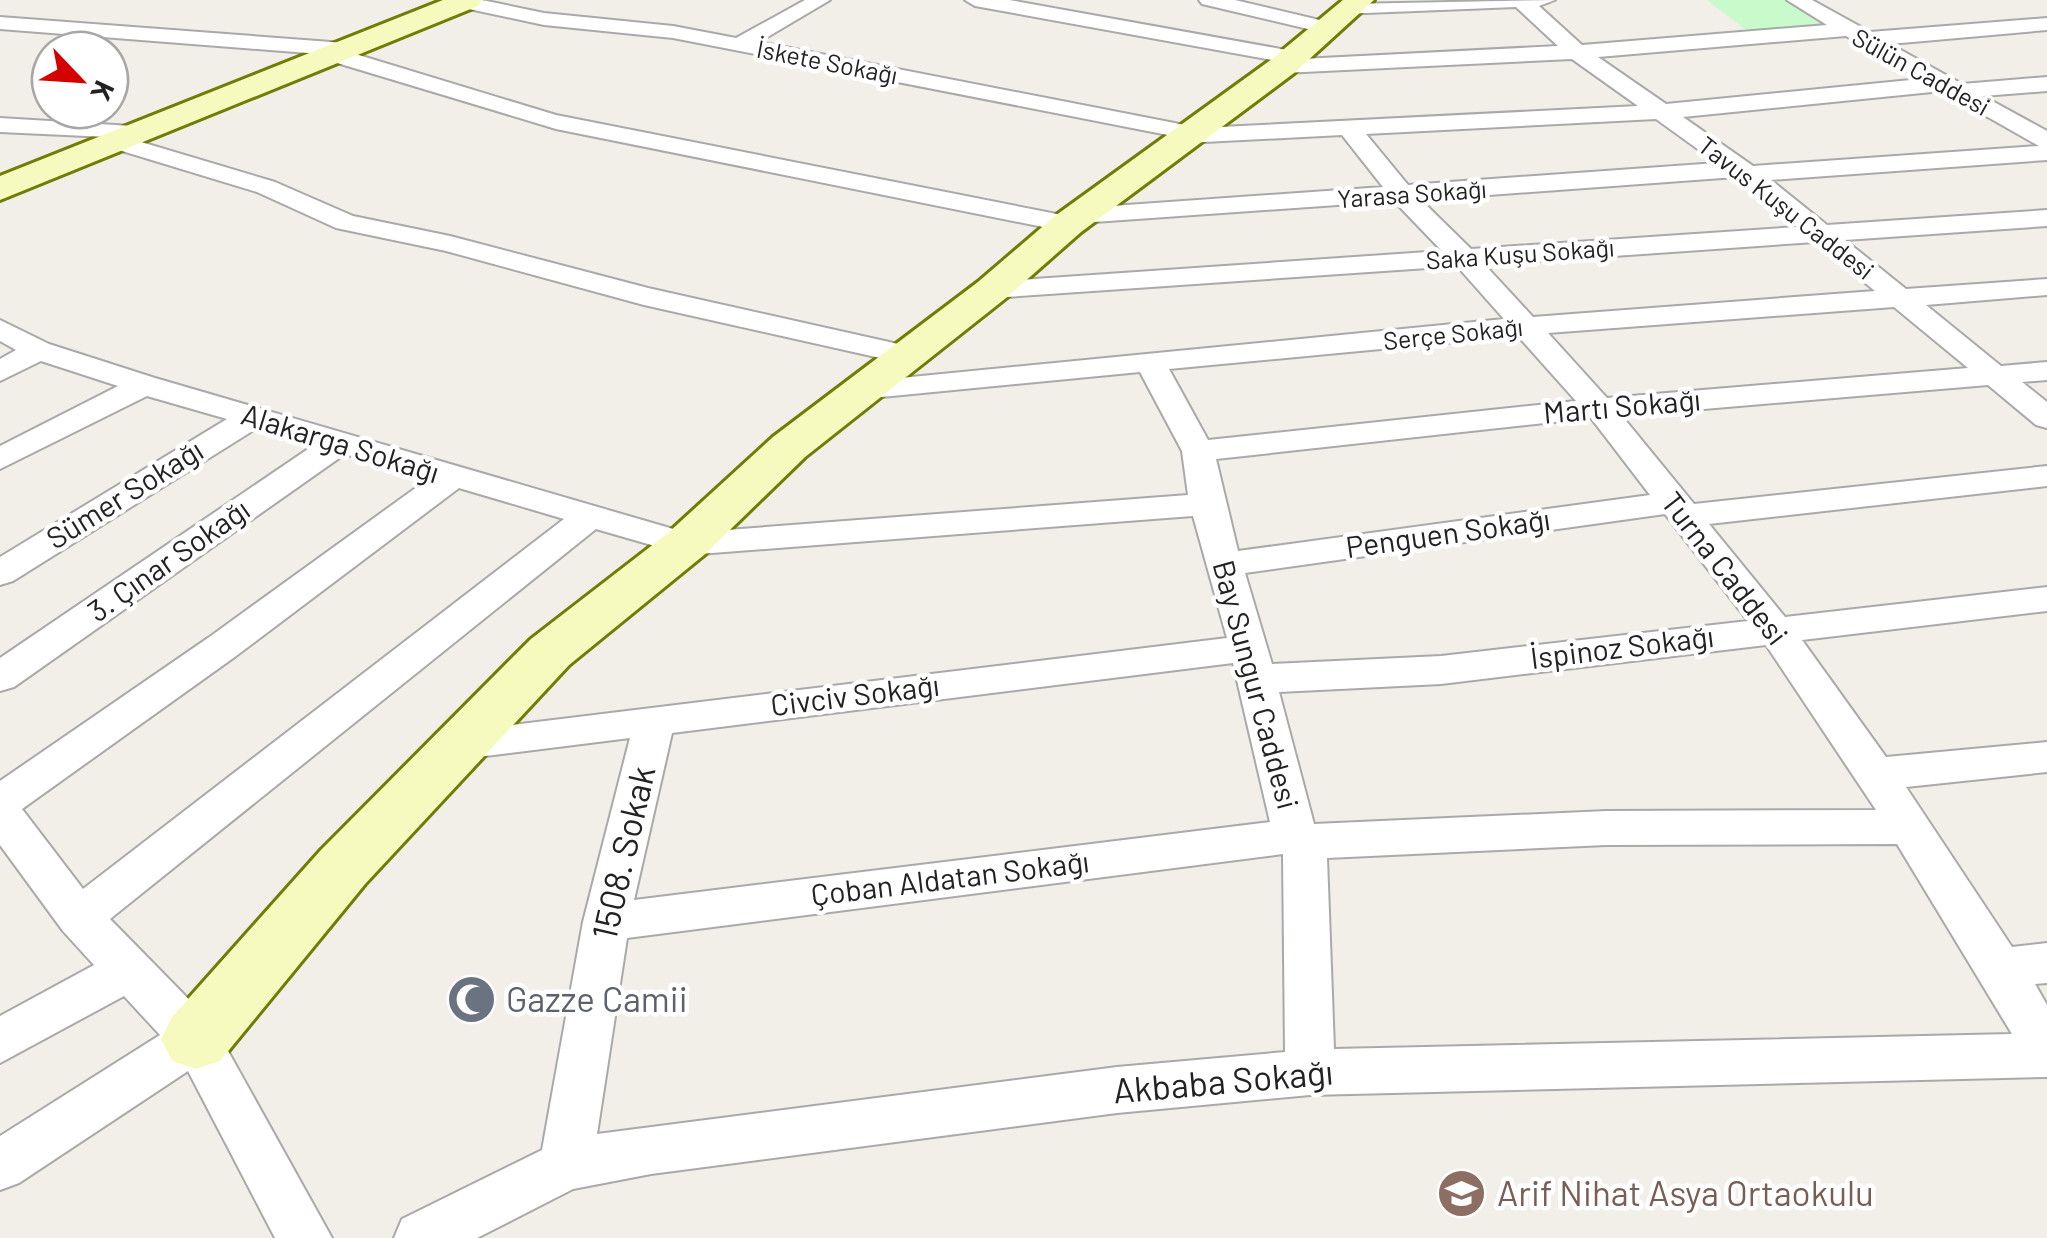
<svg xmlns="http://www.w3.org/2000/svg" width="2047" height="1238" font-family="Barlow,sans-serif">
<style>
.park{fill:#c8facc}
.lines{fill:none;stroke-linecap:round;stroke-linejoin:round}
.street-casing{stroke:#a9a9a9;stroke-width:4}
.secondary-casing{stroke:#707d05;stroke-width:6}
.street{fill:#fff;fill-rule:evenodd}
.secondary{fill:#f7fabf;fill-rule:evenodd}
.labels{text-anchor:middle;stroke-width:9;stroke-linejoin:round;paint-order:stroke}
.far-street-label{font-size:25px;fill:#222;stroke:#fff}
.street-label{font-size:30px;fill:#222;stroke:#fff}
.near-street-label{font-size:35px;fill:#222;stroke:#fff}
.near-worship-label{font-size:35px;fill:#5b616d;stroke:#fff;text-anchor:start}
.near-education-label{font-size:35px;fill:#785e54;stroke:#fff;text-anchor:start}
</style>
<rect width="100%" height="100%" fill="#f2efe9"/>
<!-- park -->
<path class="park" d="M1707,0H1791L1837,30L1753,35Z"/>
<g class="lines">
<defs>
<path id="street" d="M453,0H482L544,13L673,26L736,38L805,0H830L759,42L1200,128L1638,106L1572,59L1283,73L1272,66L1277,61L975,6L965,0H1009L1292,51L1300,52L1302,59L1558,46L1516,7L1341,14V6L1348,4L1555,0L1539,6L1582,45L1827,25L1787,0H1812L1870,32L2047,18V30L1890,44L1962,84L2047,77V91L1983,96L2047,131V160L1771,180L1827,225L2047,210V226L1845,240L1906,289L2047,279V295L1926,305L2001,366L2047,362V380L2022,382L2047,402V428L2036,425L1988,385L1622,416L1694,504L2047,466V486L1709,524L1785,617L2047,587V611L1802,640L1886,757L2047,742V772L1906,787L2012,947L2047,943V983L2035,984L2047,1005V1077L1310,1095L1117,1113L651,1174L573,1189L477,1238H394L402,1219L542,1150L583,922L630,738L461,759L446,755L440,744L446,733L1227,638L1193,516L686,555L596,529L110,919L213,1024L332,1238H275L188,1071L19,1183L0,1190V1136L160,1035L124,996L0,1063V1016L94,965L63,931L0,845V781L208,638L428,479L345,454L14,687L0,691V658L314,445L257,428L13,581L0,585V557L227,419L147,396L0,469V446L118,386L41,361L0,381V359L16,350L0,341V320L49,344L155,378L687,533L1188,495L1182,451L1140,372L861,399L850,397L845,390L850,383L1504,319L1457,266L992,298L982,296L978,290L982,284L992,282L1442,251L1394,201L1080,223L1077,230L1068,232L556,129L324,59L321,54L0,29V17L344,43L352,44L355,49L352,53L556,115L1072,217L1075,210L1084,208L1383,187L1342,135L1185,143L1173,136L673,38L544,25L455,6ZM1846,36L1921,79L1666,104L1598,57ZM1942,91L2039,146L1753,166L1683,117ZM1656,119L1717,163L1408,185L1366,134ZM1736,177L1797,227L1471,249L1421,200ZM1815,242L1875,291L1533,317L1485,265ZM1894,307L1968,368L1607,398L1548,333ZM1518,336L1576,401L1208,440L1169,369ZM1591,418L1650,495L1238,551L1216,459ZM459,488L564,519L83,889L22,809L236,656ZM1665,514L1748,621L1441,656L1272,664L1245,573ZM1766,645L1876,810L1606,811L1314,824L1279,692L1441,684ZM1233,663L1270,822L634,900L672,733ZM1897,844L2012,1034L1334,1049L1327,858L1606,845ZM1283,854L1285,1052L1117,1067L597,1134L627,938Z
M1199,0H1235L1336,24L1339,28L1329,34L1202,4Z
M0,118L149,127L153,132L149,137L131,139L275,182L353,216L450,236L648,288L907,346L918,349L922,355L918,361L907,364L644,305L446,251L336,228L257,192L109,147L105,142L108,137L0,132Z"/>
<path id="secondary" d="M443,0H482L478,6L0,200V176Z
M1343,0H1374L1294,73L1081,232L1006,298L805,457L704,555L569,665L365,884L220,1061L196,1069L172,1061L161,1039L172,1017L321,850L531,639L668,533L773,437L978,282L1055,216L1272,59Z"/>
</defs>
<!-- street casing -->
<use href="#street" class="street-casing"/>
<!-- secondary casing -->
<use href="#secondary" class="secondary-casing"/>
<!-- street -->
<use href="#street" class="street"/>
<!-- secondary -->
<use href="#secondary" class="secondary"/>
</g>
<!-- icons -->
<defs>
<symbol id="mosque-disc" viewBox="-11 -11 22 22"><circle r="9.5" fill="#6b7280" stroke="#fff"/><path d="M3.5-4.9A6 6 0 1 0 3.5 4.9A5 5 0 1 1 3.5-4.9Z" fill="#fff"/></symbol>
<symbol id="school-disc" viewBox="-11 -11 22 22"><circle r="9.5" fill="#8d6e63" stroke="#fff"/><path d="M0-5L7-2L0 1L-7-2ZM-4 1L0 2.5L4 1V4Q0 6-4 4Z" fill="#fff"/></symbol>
</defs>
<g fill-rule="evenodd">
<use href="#mosque-disc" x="444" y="972" width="55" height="55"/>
<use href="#school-disc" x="1434" y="1166" width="55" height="55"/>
</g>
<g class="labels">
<!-- far-street labels -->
<g class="far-street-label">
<text transform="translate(827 62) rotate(11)" y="9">İskete Sokağı</text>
<text transform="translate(1921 72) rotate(29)" y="9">Sülün Caddesi</text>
<text transform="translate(1412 194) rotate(-4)" y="9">Yarasa Sokağı</text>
<text transform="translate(1786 208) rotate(38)" y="9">Tavus Kuşu Caddesi</text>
<text transform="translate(1520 254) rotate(-4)" y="9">Saka Kuşu Sokağı</text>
<text transform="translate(1453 334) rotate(-6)" y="9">Serçe Sokağı</text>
</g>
<!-- street labels -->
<g class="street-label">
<text transform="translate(1622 407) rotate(-5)" y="10">Martı Sokağı</text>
<text transform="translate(340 444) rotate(17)" y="10">Alakarga Sokağı</text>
<text transform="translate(125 495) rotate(-32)" y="10">Sümer Sokağı</text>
<text transform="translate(1448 534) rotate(-8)" y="10">Penguen Sokağı</text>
<text transform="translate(169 561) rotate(-35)" y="10">3. Çınar Sokağı</text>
<text transform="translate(1724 569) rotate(52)" y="10">Turna Caddesi</text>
<text transform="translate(1622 648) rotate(-7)" y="10">İspinoz Sokağı</text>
<text transform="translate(1255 685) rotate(75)" y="10">Bay Sungur Caddesi</text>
<text transform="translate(855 696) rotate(-7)" y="10">Civciv Sokağı</text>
<text transform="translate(950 879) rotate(-7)" y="10">Çoban Aldatan Sokağı</text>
</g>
<!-- near-street labels -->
<g class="near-street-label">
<text transform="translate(624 853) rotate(-77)" y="12">1508. Sokak</text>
<text transform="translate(1223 1082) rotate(-5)" y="12">Akbaba Sokağı</text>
</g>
<!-- near-worship labels -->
<g class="near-worship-label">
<text x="506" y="1012">Gazze Camii</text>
</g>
<!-- near-education labels -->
<g class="near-education-label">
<text x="1497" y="1206">Arif Nihat Asya Ortaokulu</text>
</g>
</g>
<!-- north arrow -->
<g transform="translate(80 80) rotate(115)"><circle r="48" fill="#ffffff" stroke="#a7a7a7" stroke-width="2.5"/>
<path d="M0-8L18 38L0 25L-18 38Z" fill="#d40000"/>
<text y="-15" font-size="28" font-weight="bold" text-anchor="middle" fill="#222222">K</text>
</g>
</svg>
